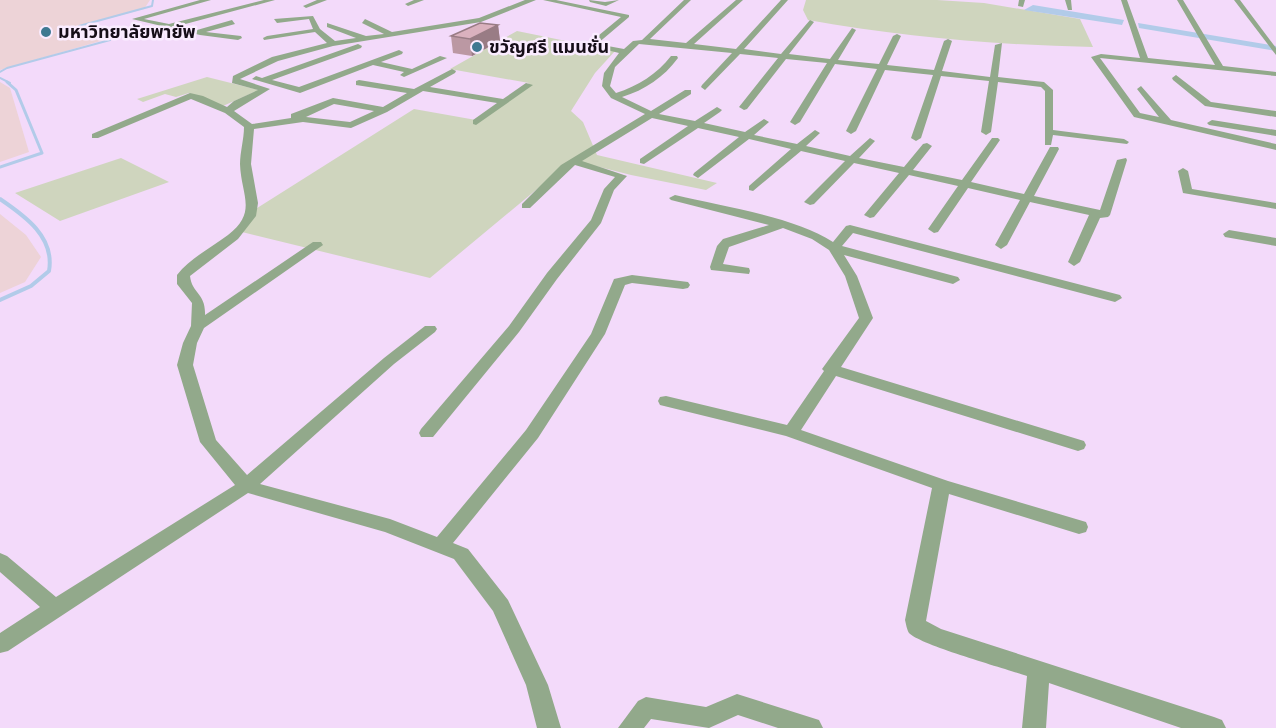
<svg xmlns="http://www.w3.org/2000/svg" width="1276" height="728" font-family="Helvetica,'Noto Sans Thai',sans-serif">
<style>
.education{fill:#edd3d7}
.green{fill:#cfd5be}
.water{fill:#b2cbe9}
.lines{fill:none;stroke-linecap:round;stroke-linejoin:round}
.stream-far2{stroke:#b2cbe9;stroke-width:2}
.stream-far1{stroke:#b2cbe9;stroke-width:3}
.stream{stroke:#b2cbe9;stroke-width:4}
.street{fill:#92a98b;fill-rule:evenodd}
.wall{fill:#bb98a3}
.shaded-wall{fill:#997c85}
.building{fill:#dab1be;stroke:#997c85;stroke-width:1.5}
.poi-dot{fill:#3e7991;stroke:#faecff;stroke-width:2}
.labels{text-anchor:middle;stroke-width:5;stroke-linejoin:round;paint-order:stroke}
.far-poi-label{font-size:18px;font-weight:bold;fill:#160e18;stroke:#faecff;text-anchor:start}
</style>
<rect width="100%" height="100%" fill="#f3dafa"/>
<!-- education -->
<path class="education" d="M0,0H150L144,9L76,27L111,38L0,70Z
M0,82L10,88L29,152L0,162Z
M0,214L26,235L41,257L25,282L0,293Z"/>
<!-- green -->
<path class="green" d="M806,0H937L984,3L1080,19L1093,47C997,45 902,37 808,20L803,10Z
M517,31L615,51L595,73L571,111L583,122L597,155L717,183L706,190L631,175L572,160L430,278L242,232L254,210L414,109L476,120L529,83L450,69Z
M207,77L259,90L223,106L189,93L176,97L165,94L143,102L137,99Z
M121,158L169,182L60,221L15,193Z"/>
<!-- water -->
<path class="water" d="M1033,5L1124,20L1122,25L1024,10Z
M1138,23L1276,46V51L1139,28Z"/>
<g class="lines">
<!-- stream-far2 -->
<path class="stream-far2" d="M0,72L7,68L110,40L111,38L79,26L152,6L153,0
M0,78L10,83"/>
<!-- stream-far1 -->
<path class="stream-far1" d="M0,167L42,153L16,90L7,82"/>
<!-- stream -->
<path class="stream" d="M0,199C25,216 55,237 49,271L31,286L0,300"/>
<!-- street -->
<path class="street" d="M200,0H211L144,19L169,24L264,0H275L178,26L197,30L232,20L235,24L206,32L241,36L242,38L238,40L200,35L132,19Z
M317,0H327L306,8L303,6Z
M414,0H424L408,6L405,4Z
M525,0H536L481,22L333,46L278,61L240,79L270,89L234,111L252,124L291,118V114L333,98L383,107L407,93L356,85V81L359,80L414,89L452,69L456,71L455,73L430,87L503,99L526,83L533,85L476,125L473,124V120L497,103L423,91L387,112L351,128L303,122L254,129L251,164L258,203L256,216L238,239L190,276C192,294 206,293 205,315L313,242H321L323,245L204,328L197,343L193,365L216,440L247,475L384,358L425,326H435L437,329L435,332L394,364L260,484L390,519L437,537L526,430L591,334L614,279L632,275L688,282L690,285L688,288L683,289L632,283L625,285L605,334L538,438L453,543L468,549L508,600L548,685L561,728H537L526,685L493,611L454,559L385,532L248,493L8,651L0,653V633L40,607L0,572V553L7,556L56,597L235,485L200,442L177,365L183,343L191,326L192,303L177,284V275C190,258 211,248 228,235C258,212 241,195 240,164C240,152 244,139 244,127L225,113L191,99L98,138H92V134L190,93L203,96L227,107L234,101L258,90L232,83L233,76L272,57L327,43L315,32L264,40L263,38L267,36L313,29L309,19L277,23L274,19L313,16L320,29L335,41L356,38L327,27V23L366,36L384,34L362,23L365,19L392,32L479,18ZM334,104L374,111L350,122L306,117Z
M543,0H556L629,15V17L597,44L624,49L633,41L642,40L684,0H691L650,39L686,43L736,0H743L694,44L736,49L781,0H788L744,49L781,54L810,20L814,22L789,54L830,59L852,28L856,30L838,60L879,64L893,36L897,34L901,36L887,65L934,70L944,41L948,39L952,41L942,71L990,77L995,45L1002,43L998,77L1044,82L1053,90V130L1124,139L1129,142L1127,144L1053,135L1051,145H1045V91L1041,87L998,82L991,132L986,135L981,132L989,81L941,76L921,138L916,141L911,138L933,75L885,70L856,131L851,134L846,131L877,69L835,64L800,122L795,125L790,122L827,63L786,59L747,109L744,110L739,107L778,58L740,54L705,90L701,87L702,85L732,53L639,44L615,67L610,86L616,93C638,86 657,74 671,56H677L678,58C664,77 645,90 622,97L651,111L685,90H691V94L659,114L695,121L717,107L722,110L720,112L704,123L745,132L764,119L769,122L754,135L797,144L815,130L820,133L806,146L850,156L870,138L875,141L859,158L904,167L923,144L927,143L932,146L913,170L962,180L992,138H998L1000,140L971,182L1024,194L1050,147H1058L1059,149L1034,196L1100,210L1117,160L1126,158L1127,160L1110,215L1108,217L1100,218L1080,262L1074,266L1068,262L1089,215L1030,202L1007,245L1001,249L995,245L1020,200L968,188L938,232L934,233L928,229L958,186L909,175L874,217L870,218L864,215L899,173L854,163L814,204L810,205L804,202L845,161L801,151L753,191L749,190V186L791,149L749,139L698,178L693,175L694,173L739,137L698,128L644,164L640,163V159L688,126L652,118L582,161L627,176L614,190L601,223L557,279L519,332L433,437H421L419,433L421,429L509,326L547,273L591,220L604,189L615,177L575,165L530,208H522V204L561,165L645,114L611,98L602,86L604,73L619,53L587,45L621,17Z
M589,0L605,2L619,0L606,6L590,2Z
M1019,0H1025L1023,7L1018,6Z
M1065,0H1071L1072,10H1068Z
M1121,0H1127L1148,58L1215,65L1177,0H1183L1223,66L1276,72V76L1100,58L1140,113L1159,117L1137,89L1141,86L1171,120L1276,144V150L1134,117L1091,57L1101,54L1140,58Z
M1234,0H1240L1276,48V55Z
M358,44L362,46L361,48L272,80L299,87L399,50L403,52L402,54L381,62L412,69L440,56L447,58L404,77L400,75L404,72L373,65L300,93L252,79L256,76L262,78Z
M1176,75L1211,102L1276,111V117L1205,106L1173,80L1172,78Z
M1212,120L1276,130V136L1209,125L1207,123Z
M1183,168L1188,171L1192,189L1276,203V209L1183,193L1178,171Z
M675,195C721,206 795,217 833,242L846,226L850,225L1120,295L1122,298L1115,302L853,233L842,246L958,277L960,280L953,284L844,255L857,276L873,318L841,367L1084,441L1086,445L1084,449L1078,451L836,376L801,430L948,481L1086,522L1088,527L1086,532L1079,534L949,494L926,621L941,629L1214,717L1222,720L1226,728H1181L1049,683L1046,728H1022L1027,676C1007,669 920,645 909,633C907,630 906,624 905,620L932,488L786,436L660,405L658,401L660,397L666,396L787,425L824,371L822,369L859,318L845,276L829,250L812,239L783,228L729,247L723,264L749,268L750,271L749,274L711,270L710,267L717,246L723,239L769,225L671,200L669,198Z
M1229,230L1276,238V246L1225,237L1223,234Z
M737,694L819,720L823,728H778L738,715L709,728L651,719L644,728H618L638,701L646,697L706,707Z"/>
</g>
<!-- wall -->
<path class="wall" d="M498,25L500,41L472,56L453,53L451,36Z"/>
<!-- shaded-wall -->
<path class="shaded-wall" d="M498,25L500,41L472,56L470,39Z"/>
<!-- building -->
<path class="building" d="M480,23L498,25L470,39L451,36Z"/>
<!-- markers -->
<g class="poi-dot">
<circle cx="46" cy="32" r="6"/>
<circle cx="477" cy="47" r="6"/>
</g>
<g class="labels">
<!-- far-poi labels -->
<g class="far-poi-label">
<text x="58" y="38">มหาวิทยาลัยพายัพ</text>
<text x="489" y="53">ขวัญศรี แมนชั่น</text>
</g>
</g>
</svg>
